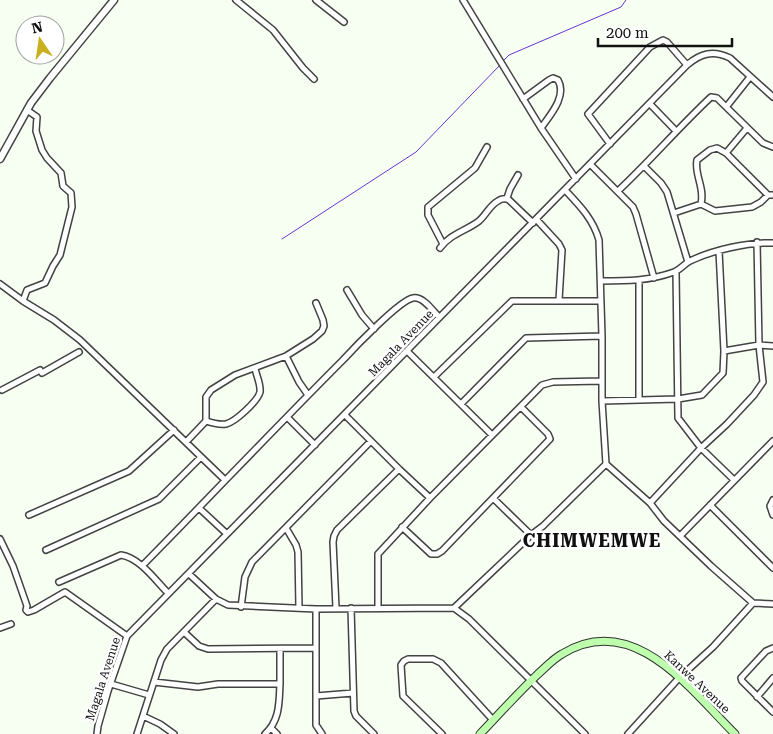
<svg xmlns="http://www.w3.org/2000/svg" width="773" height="734" font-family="'Roboto Serif',serif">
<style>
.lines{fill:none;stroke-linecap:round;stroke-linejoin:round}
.stream{stroke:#6636d5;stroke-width:1}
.minor-casing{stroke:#434343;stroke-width:8}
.tertiary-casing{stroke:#434343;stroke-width:9}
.secondary-casing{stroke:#323232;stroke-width:9}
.minor{stroke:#fff;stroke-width:5}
.tertiary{stroke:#fff;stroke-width:6}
.secondary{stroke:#beffad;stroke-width:7}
.labels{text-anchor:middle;stroke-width:5;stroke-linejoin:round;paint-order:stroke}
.street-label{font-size:12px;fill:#101010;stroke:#fff}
.district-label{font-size:18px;font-weight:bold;letter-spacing:1px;fill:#101010;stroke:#fff}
</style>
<rect width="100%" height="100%" fill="#f6fff2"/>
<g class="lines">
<!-- stream -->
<path class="stream" d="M503,61L509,55L621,7L626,0
M282,239L416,152L501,64"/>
<defs>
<path id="minor" d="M236,0L273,30L303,68L314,79
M316,0L344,22
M463,0L541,128L576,179
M523,99L549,80L553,78L558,80C567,96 551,114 541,128
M650,104L676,131
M727,106L750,77
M610,144L588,114L650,47L663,40L667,42L687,65
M726,153L747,128
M590,164L633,207L636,214L654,278
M644,166L661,183L667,192L688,262
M565,190C580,206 593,219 599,240L602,336V401L606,464L650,503L664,521L711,566L753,603L773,604
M618,191C650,161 678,128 711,97L717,98L763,143L773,147
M507,198L510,189L518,175
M701,204C705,187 694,175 697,160L710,150L717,148L726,153L768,195H773
M701,204L715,211L752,207L761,202L768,195
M674,213L701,204
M536,219L559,244L562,250L559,300
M443,244L428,215V207L475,168L487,147
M440,248C450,234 466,231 479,221C486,215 490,205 498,201C502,198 505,198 509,200L533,223
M676,272L678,418L701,448L734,480
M601,281C627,281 649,281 674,272C680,270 684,264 690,261C713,250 748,242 773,243
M0,284L23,301L54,320L80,340L225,480
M347,290L362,315L374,329
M23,301L27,290L45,283L53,266L60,255L72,207L71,193L63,186L61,173L47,158L42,150L36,131L37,117L27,110
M407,351L492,435
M724,351L759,345L773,346
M286,356L299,382L308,395
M42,373L79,352
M434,377L512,301H601
M2,390L40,370
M639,400V281
M602,401L678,399L702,395L723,373L724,351L719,251
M461,404L526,338L602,336
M345,415L399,469
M287,417L315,445
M206,421C212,423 219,425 226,424C235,422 258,401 260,392C261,384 256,375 255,368
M186,442L206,421V397L211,390L235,375L286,356L313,339L322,331L324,326L323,320L316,303
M494,499L531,535
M773,500L770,506L773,515
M650,503L701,448L727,424L754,395L763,382L759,345L757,242
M710,505L773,568
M199,508L227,534
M29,515L129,471L174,430
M402,527L431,554H437L442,551L550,439L548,434L521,407
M286,528L296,545L298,552L299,608
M680,536L773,441
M0,539L13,566L27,606L26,610L28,612L34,610L65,592L127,636
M46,550L159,499L201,457
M142,566C209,498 275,428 343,360C354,348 400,300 413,298C423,296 433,311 439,317
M189,574L216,599L228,605L316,609L454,608L469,619L585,734
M59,582L121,555C140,558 155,580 168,593
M241,607L245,577L252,562L371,441
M336,608L333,542L334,536L337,530L399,469L430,498
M351,608L354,711L356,716L374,734
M378,608V554L430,498L542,385L553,382L601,381
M454,608L531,535L543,526L606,464
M316,609V725L322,734
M0,628L11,624
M184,632L199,646L208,649L316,648
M773,648L766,651L741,678L742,681L773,712
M154,682L198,687L218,684H280C279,703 280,720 265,734
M111,684L149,695
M280,684V649
M316,696L353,693
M757,697L773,678
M143,716L160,724L174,734
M271,728L277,734
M97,734L98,726L108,691L127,636L687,65C701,53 713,50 730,58L773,97
M137,734L161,660L167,649L216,599
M442,734L403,696L401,665L404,661L408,659H433L441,663L493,720
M628,734L679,678L713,647L753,603"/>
<path id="tertiary" d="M0,159L31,103L50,78L114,0"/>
<path id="secondary" d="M480,734C499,714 518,693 538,674C546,667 553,659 562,654C633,610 690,689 735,734"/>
</defs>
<!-- minor casing -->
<use href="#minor" class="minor-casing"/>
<!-- tertiary casing -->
<use href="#tertiary" class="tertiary-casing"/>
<!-- secondary casing -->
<use href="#secondary" class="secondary-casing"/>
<!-- minor -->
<use href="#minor" class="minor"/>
<!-- tertiary -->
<use href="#tertiary" class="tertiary"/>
<!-- secondary -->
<use href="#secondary" class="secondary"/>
</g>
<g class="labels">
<!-- street labels -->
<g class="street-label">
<text transform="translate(401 343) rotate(-46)" y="4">Magala Avenue</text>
<text transform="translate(103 679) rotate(-72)" y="4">Magala Avenue</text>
<text transform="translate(697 682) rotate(43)" y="4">Kanwe Avenue</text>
</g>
<!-- district labels -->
<g class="district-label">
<text x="592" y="547">CHIMWEMWE</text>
</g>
</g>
<!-- north arrow -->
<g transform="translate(40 40) rotate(347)"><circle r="24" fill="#ffffff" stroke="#9f9f9f"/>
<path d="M0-4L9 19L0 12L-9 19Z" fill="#c8b01f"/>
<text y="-8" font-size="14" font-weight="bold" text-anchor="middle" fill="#101010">N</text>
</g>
<!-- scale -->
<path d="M598 38v8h134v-8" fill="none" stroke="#101010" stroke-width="2.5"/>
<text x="606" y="38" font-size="15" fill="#101010" stroke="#ffffff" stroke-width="4" paint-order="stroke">200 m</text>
</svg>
